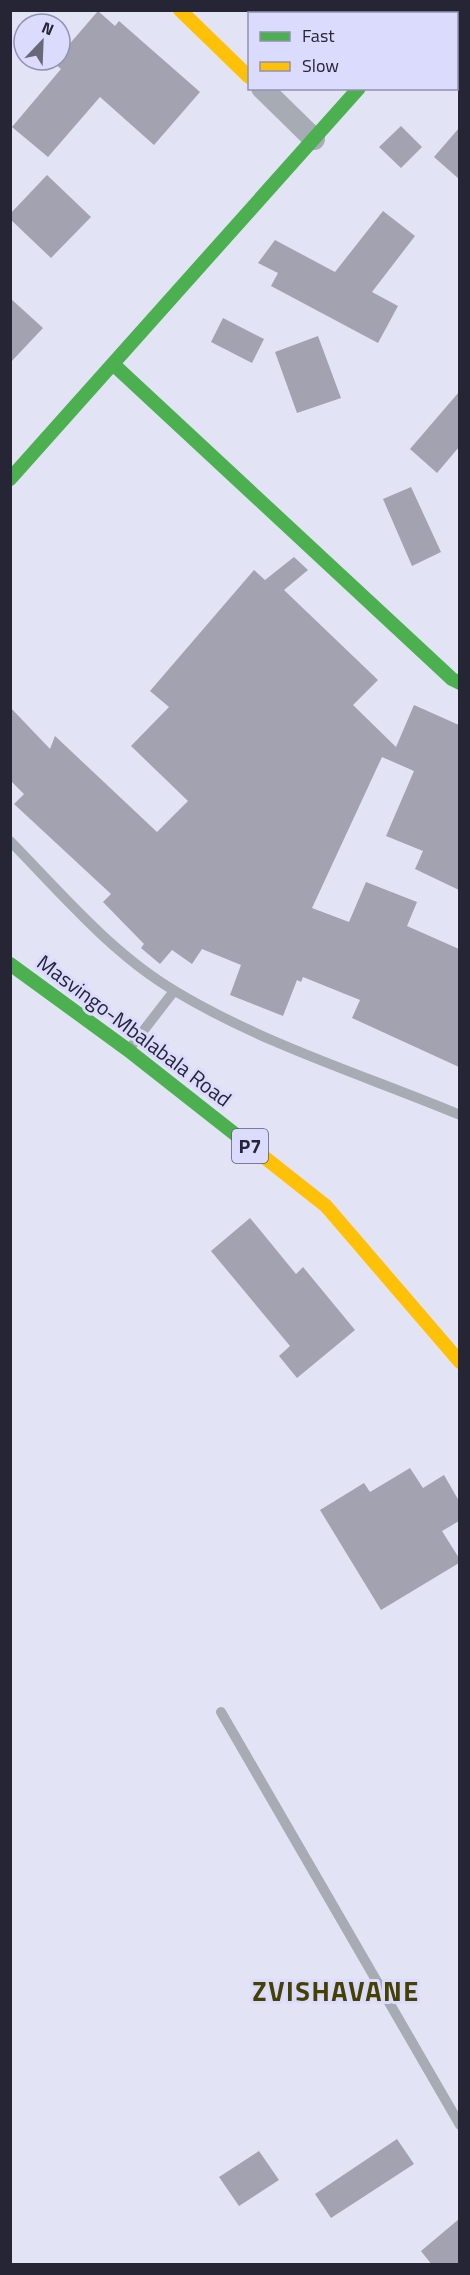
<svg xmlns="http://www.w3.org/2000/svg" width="470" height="2275" font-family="'Titillium Web',sans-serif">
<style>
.building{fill:#a2a2b1}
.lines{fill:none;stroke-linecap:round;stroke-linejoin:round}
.lane{stroke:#a7acb4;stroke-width:10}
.street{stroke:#a7acb4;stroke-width:22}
.fast{stroke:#4caf50;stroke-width:14}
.slow{stroke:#ffc107;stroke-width:14}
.labels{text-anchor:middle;stroke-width:6;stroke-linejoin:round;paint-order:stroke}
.shield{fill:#dbdbfe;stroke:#5c5c71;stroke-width:1.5}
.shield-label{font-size:20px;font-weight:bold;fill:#252535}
.street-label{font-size:21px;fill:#252535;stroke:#dbdbfe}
.district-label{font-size:27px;font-weight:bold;letter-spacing:1.5px;fill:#454100;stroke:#dbdbfe}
</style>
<rect width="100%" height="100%" fill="#e3e3f6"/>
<!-- building -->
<path class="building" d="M98,11L115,26L119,21L200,92L154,145L100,97L48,157L12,127L61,69L53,62L60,60V55Z
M401,126L422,147L401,168L379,147Z
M459,128V179L434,157Z
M47,175L91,217L51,258L10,219V214Z
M383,211L415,236L372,292L398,306L378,343L271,286L278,273L258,263L275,240L335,272Z
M10,298L43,328L10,363Z
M223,318L264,339L252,363L211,342Z
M318,336L341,398L297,413L275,352Z
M459,392V447L437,473L410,449Z
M411,487L441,552L412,566L383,499Z
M294,557L308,570L284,590L378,680L353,705L396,747L414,705L459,725V890L415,869L423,851L386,836L414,771L382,757L312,908L349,922L366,882L417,902L407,926L459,949V1067L352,1018L360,1000L303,977L301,982L297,980L283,1016L230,995L241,965L202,949L192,964L172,950L160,964L141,948L144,944L103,902L111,894L14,804L24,794L10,780V707L50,749L55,736L157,832L188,801L131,746L169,707L150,691L254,570L265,580Z
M250,1218L296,1274L303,1267L355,1330L297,1378L279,1356L290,1346L211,1251Z
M410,1468L423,1488L444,1475L459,1501V1521L442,1531L459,1558V1563L381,1610L320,1510L364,1483L370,1492Z
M397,2139L414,2164L331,2218L315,2194Z
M259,2151L279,2180L239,2206L219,2177Z
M459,2219V2265H432L421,2251Z"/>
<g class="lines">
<!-- lane -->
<path class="lane" d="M10,841C61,893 112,954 175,991C265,1045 364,1075 460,1115
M130,1048L174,991
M221,1712L460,2125"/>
<!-- street -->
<path class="street" d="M425,14L428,10
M262,88L314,139"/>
<!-- fast -->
<path class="fast" d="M113,364L452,679L460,683
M10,479L359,88
M10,964L128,1050L245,1142"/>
<!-- slow -->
<path class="slow" d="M180,10L249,77
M245,1142L326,1206L460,1362"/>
</g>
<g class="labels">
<!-- shield labels -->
<rect class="shield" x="232" y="1129" width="36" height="34" rx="4.5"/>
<g class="shield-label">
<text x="250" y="1153">P7</text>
</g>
<!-- street labels -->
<g class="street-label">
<text transform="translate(134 1031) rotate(37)" y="7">Masvingo-Mbalabala Road</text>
</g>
<!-- district labels -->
<g class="district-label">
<text x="336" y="2001">ZVISHAVANE</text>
</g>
</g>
<!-- border -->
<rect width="470" height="2275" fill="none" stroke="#252535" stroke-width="24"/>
<!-- legend -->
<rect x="248" y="12" width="210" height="78" fill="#dbdbfe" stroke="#9292ae" stroke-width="1.5"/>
<rect x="260" y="32" width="30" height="9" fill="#4caf50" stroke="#9292ae" stroke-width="1.5"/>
<text x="302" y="42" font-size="18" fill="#252535">Fast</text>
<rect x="260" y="62" width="30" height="9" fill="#ffc107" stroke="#9292ae" stroke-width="1.5"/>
<text x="302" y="72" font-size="18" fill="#252535">Slow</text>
<!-- north arrow -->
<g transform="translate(42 42) rotate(23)"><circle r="28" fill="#dbdbfe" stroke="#9292ae" stroke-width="1.5"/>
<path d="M0-4.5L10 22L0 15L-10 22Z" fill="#686879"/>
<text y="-9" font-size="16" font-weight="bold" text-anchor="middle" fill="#252535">N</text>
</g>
</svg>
